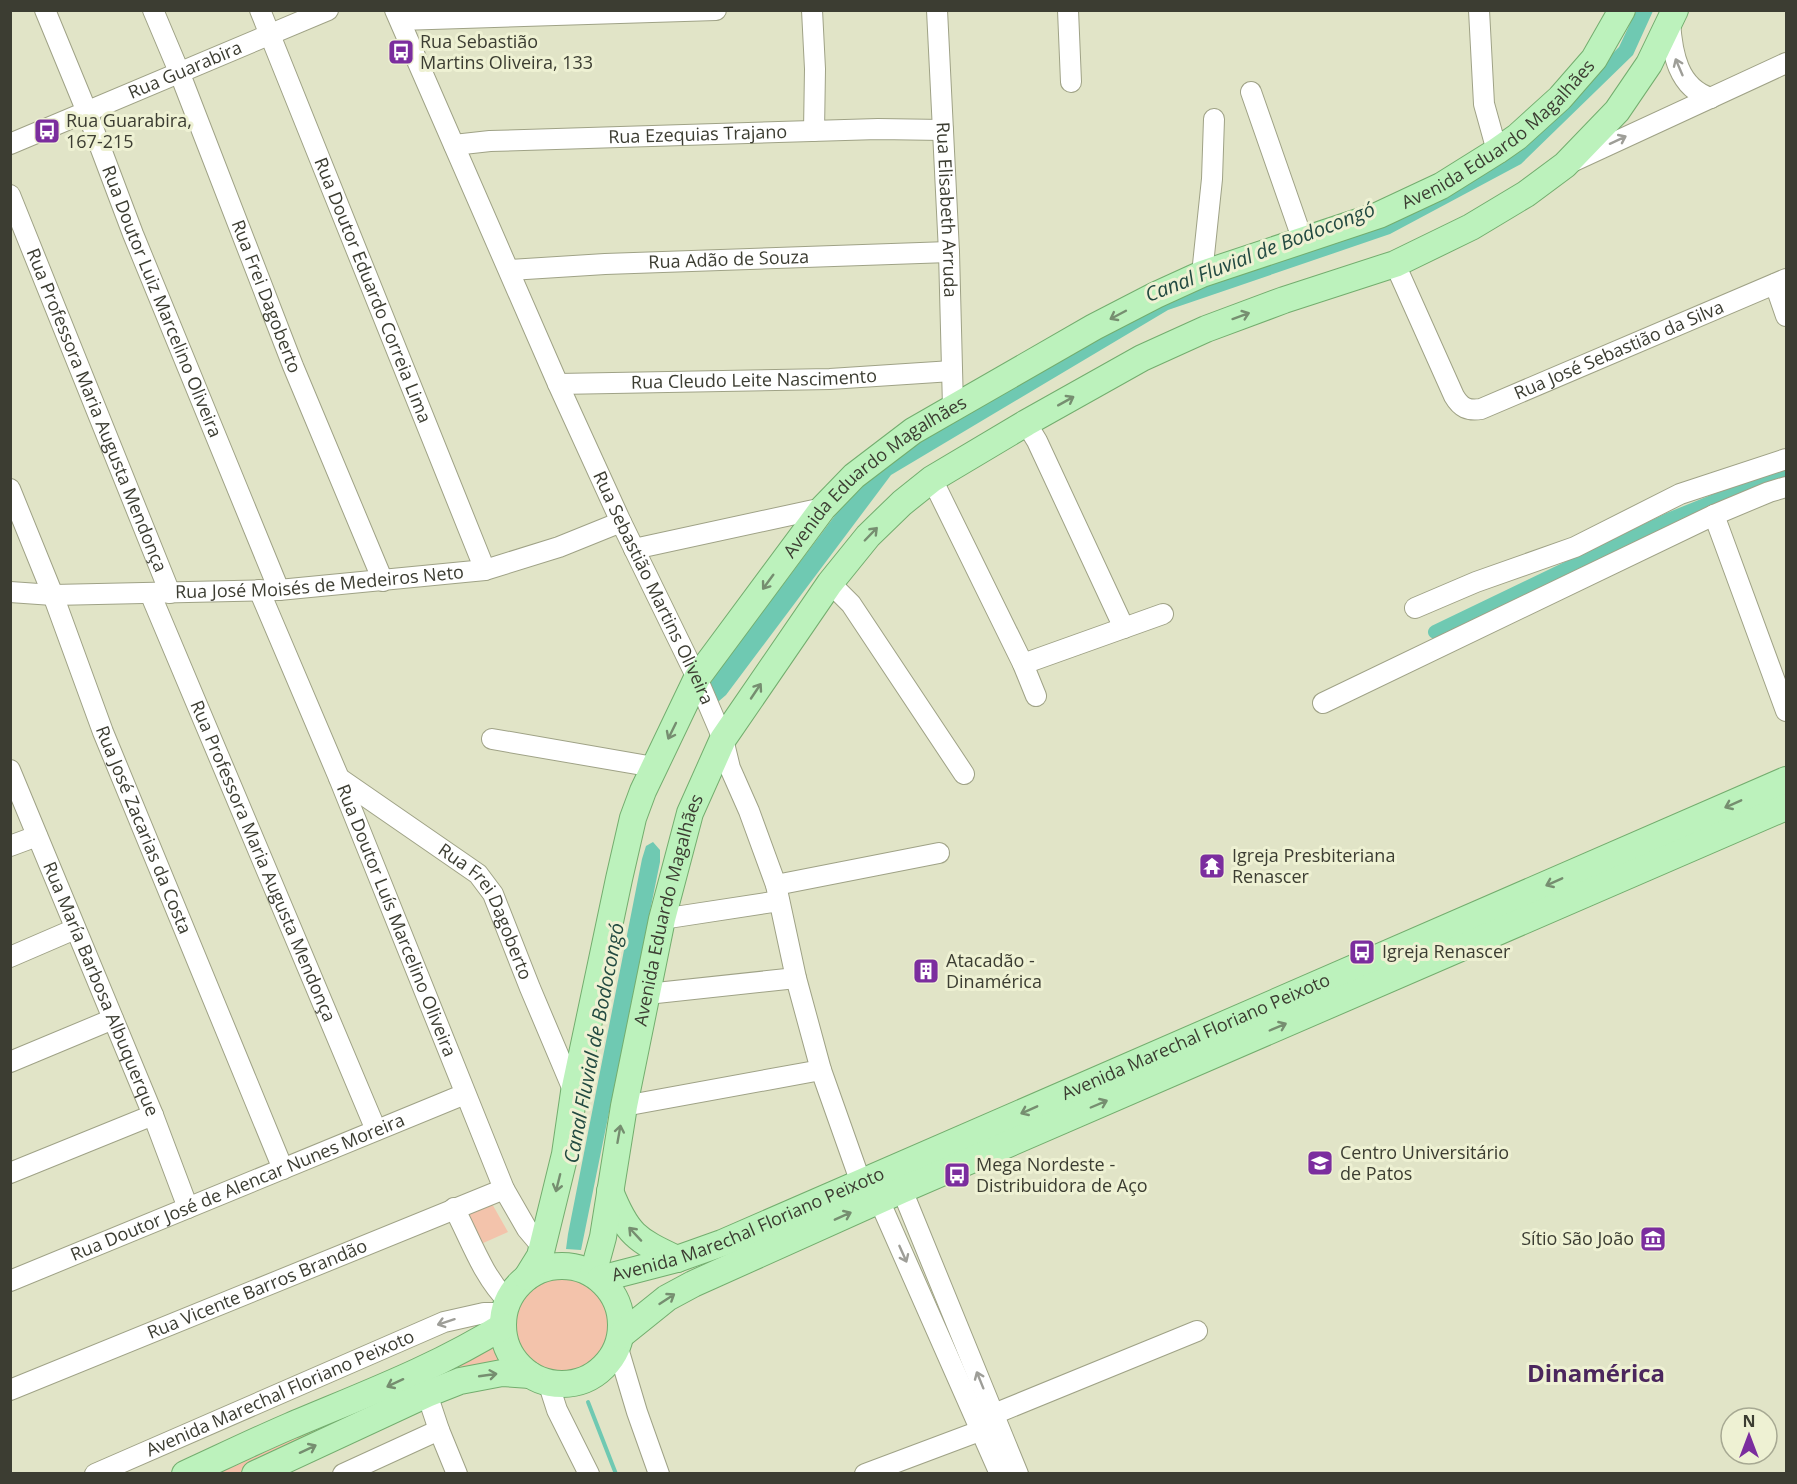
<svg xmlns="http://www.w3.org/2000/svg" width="1797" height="1484" font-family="'Open Sans',sans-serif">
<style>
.green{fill:#f3c3ab}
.water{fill:#6fc9b2}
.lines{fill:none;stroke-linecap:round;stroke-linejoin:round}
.stream{stroke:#6fc9b2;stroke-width:4}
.canal{stroke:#6fc9b2;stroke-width:14}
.minor-casing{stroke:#9fa286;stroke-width:22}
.major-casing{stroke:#73ad6e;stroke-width:28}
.minor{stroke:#fff;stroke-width:20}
.major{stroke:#bcf2bc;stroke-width:26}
.oneway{stroke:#9e9e98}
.oneway2{stroke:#768e70}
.labels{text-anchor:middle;stroke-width:6;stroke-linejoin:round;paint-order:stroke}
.poi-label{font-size:18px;fill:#3c3d32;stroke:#eef1d3;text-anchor:start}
.street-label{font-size:18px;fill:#3c3d32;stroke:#eef1d3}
.water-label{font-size:20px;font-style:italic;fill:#224a41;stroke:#eef1d3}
.district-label{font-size:24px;font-weight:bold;fill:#4b265d;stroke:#eef1d3}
</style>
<rect width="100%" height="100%" fill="#e1e4c7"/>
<!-- green -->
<path class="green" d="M491,1202L508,1232L481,1244L467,1214Z
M507 1324a55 55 0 1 1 110 0a55 55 0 1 1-110 0Z
M501,1331L503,1347L512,1363L506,1372L244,1473L191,1474Z"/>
<!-- water -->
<path class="water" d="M1636,11H1653L1633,55L1521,164L1390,234L1168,310L891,475L726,695L719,701L709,703L710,684L718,671L873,465L1158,299L1510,156L1619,47Z
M653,842L660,850V862L581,1250L566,1249L568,1234L642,859L646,846Z"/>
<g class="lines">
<!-- stream -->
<path class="stream" d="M588,1402L616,1474"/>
<!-- canal -->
<path class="canal" d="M1435,632L1668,520L1786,472"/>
<defs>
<g id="minor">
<path id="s1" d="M45,10L87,112L133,234L279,590"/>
<path id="s2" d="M153,10L180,74L293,366L383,581"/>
<path id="s3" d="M260,10L485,570"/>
<path id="s4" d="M395,10L558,384L621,522L697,678L723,739L730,768L749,811L776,885L796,978L821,1070L861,1183"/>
<path d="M812,10L815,69L814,131"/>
<path id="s5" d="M937,10L949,252L953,407"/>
<path d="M1068,10L1071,82"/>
<path d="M1479,10L1484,104L1497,151"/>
<path d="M400,20L716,10"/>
<path d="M1670,22C1672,53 1678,88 1711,98"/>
<path d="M1251,92L1303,241"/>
<path id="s6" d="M10,144L328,10"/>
<path id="s7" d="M454,145L490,141L878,129L943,130"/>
<path d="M1574,161L1786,63"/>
<path id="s8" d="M10,195L170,593"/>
<path id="s9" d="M1395,264L1454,396C1461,408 1468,411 1481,409L1786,279"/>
<path id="s10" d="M510,270L605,264L949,252"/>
<path d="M1202,274L1212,179L1214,119"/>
<path d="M1775,284L1786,316"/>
<path id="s11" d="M558,384L830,379L952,371"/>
<path d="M1026,423L1037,441L1124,628"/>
<path d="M932,479L1023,664L1036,696"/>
<path id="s12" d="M10,489L53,595L103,732L283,1169"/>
<path d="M1714,515L1786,711"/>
<path d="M634,549L823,508"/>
<path d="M830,583L851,604L964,774"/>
<path id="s13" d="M259,590L339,778L504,1189L527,1229L543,1248"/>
<path id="s14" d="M10,592L53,595L279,590L485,570L559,547L621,522"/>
<path id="s15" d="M150,593L376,1130"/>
<path d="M1415,608L1476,582L1575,547L1680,494L1786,459"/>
<path d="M1023,664L1163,614"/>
<path d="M1323,703L1714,515L1769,492L1786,487"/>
<path d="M492,739L654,767"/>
<path id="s16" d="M10,770L153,1115L188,1208"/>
<path id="s17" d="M339,778L478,874L493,894L530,988L574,1092"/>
<path d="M10,846L37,836"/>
<path d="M776,885L939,853"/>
<path d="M662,919L779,901"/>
<path d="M10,957L75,929"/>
<path d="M647,994L796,978"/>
<path d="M10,1062L113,1019"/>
<path d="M624,1106L821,1070"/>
<path d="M10,1173L153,1115"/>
<path d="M902,1190L1018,1474"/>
<path d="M879,1200L1000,1474"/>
<path d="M454,1208C470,1238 483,1277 508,1301"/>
<path id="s18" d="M10,1281L465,1094"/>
<path d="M617,1345L637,1412L659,1474"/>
<path d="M548,1382L557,1410L589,1474"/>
<path id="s19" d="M10,1390L504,1189"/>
<path d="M427,1394L439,1430L457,1474"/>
<path d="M994,1414L1197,1331"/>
<path id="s20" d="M95,1474L444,1322L484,1313H504"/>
<path d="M343,1474L439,1430"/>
<path d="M865,1474L993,1426"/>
</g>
<g id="major">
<path d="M610,1191C627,1234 636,1240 677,1259"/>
<circle cx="562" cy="1325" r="59"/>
<path id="s21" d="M593,1274L603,1237L624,1106L662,919L690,813L723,739L830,583L868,536L902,503L932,479L1026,423L1142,358L1206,329L1284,300L1395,264L1471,227L1526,194L1565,165L1617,111L1649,64L1675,10"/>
<path id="s22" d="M527,1277L540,1256L565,1154L574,1092L619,879L633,818L643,791L697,678L823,508L854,476L913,431L1094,327L1156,295L1202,274L1379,215L1441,186L1497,151L1517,137L1560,98L1594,59L1622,10"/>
<path id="s23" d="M600,1279L677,1259L722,1243L1786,780"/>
<path d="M621,1335L667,1298L693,1284L902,1190L1786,807"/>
<path d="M185,1474C220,1458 255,1441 290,1426C363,1395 436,1368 503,1326"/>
<path d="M255,1474L427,1394L460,1381L502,1373L530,1375"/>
</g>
</defs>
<!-- minor casing -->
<use href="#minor" class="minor-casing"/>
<!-- major casing -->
<use href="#major" class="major-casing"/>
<!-- minor -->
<use href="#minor" class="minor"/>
<!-- major -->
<use href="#major" class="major"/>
</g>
<!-- one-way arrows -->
<defs><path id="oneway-shaft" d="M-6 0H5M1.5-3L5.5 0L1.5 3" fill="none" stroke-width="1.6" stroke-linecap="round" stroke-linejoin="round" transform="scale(1.5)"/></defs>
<g class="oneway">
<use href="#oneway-shaft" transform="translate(1679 67) rotate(-113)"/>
<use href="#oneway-shaft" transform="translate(1618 140) rotate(-25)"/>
<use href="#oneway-shaft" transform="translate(903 1254) rotate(66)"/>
<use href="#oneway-shaft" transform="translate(446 1322) rotate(162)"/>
<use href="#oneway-shaft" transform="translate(980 1380) rotate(-112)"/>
</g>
<g class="oneway2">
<use href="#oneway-shaft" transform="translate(1118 315) rotate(152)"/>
<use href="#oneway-shaft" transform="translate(1241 316) rotate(-20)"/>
<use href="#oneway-shaft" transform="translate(1066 401) rotate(-29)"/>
<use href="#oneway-shaft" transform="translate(871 534) rotate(-46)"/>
<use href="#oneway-shaft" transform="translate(768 582) rotate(126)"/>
<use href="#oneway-shaft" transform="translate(756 691) rotate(-56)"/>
<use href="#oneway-shaft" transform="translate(672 731) rotate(116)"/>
<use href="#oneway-shaft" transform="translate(1733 804) rotate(156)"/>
<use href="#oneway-shaft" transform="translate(1554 882) rotate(156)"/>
<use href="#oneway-shaft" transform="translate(1278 1027) rotate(-23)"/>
<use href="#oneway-shaft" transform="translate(1099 1104) rotate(-23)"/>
<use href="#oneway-shaft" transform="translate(1029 1110) rotate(156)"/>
<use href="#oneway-shaft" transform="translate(619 1134) rotate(-80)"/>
<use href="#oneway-shaft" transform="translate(558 1183) rotate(104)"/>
<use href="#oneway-shaft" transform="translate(843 1216) rotate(-24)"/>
<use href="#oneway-shaft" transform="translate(635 1234) rotate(-133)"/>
<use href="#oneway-shaft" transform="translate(667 1299) rotate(-33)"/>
<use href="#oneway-shaft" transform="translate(488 1375) rotate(-8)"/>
<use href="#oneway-shaft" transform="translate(395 1383) rotate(155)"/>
<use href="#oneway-shaft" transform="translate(308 1449) rotate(-25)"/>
</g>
<!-- icons -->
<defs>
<symbol id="bus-square" viewBox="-11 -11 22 22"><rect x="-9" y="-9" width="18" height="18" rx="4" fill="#7b2d9e" stroke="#eef1d3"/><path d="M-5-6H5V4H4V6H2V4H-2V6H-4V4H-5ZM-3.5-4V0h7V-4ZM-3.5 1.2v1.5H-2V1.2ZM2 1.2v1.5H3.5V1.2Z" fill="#fff"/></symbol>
<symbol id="temple-square" viewBox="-11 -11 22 22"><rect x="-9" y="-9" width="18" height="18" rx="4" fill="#7b2d9e" stroke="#eef1d3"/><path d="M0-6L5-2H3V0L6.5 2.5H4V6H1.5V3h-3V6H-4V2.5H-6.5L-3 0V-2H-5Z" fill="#fff"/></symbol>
<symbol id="building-square" viewBox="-11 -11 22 22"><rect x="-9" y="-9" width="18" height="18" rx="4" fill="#7b2d9e" stroke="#eef1d3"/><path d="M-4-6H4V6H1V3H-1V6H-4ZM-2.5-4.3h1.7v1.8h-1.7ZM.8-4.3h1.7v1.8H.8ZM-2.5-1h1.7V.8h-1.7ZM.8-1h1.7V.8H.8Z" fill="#fff"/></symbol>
<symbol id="university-square" viewBox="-11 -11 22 22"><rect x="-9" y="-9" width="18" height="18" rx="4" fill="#7b2d9e" stroke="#eef1d3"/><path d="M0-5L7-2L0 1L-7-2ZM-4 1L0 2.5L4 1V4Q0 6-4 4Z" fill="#fff"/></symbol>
<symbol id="museum-square" viewBox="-11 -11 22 22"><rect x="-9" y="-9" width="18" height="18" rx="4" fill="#7b2d9e" stroke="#eef1d3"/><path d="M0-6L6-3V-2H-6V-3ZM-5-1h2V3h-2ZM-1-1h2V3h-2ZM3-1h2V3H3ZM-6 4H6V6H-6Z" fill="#fff"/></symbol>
</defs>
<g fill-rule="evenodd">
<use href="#bus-square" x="386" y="37" width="30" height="30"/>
<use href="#bus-square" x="32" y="116" width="30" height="30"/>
<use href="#temple-square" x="1197" y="851" width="30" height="30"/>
<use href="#bus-square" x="1347" y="937" width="30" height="30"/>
<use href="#building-square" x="911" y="956" width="30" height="30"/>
<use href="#university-square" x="1305" y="1148" width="30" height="30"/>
<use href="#bus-square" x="942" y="1160" width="30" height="30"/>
<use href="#museum-square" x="1638" y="1224" width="30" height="30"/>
</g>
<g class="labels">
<!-- poi labels -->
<g class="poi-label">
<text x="420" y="48">Rua Sebastião<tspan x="420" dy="21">Martins Oliveira, 133</tspan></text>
<text x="66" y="127">Rua Guarabira,<tspan x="66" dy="21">167-215</tspan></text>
<text x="1232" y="862">Igreja Presbiteriana<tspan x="1232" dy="21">Renascer</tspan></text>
<text x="1382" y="958">Igreja Renascer</text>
<text x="946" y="967">Atacadão -<tspan x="946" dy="21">Dinamérica</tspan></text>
<text x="1340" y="1159">Centro Universitário<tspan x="1340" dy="21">de Patos</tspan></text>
<text x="976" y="1171">Mega Nordeste -<tspan x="976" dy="21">Distribuidora de Aço</tspan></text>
<text x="1634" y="1245" text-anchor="end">Sítio São João</text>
</g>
<!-- street labels -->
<g class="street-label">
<text dy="6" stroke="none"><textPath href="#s6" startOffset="190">Rua Guarabira</textPath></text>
<text dy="6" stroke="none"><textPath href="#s22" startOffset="1618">Avenida Eduardo Magalhães</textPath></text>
<text dy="6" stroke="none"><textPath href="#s7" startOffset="244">Rua Ezequias Trajano</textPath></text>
<text dy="6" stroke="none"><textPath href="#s5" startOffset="200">Rua Elisabeth Arruda</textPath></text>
<text dy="6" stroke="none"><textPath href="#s10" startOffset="219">Rua Adão de Souza</textPath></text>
<text dy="6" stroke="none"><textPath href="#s3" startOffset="302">Rua Doutor Eduardo Correia Lima</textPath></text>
<text dy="6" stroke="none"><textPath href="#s2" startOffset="308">Rua Frei Dagoberto</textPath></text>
<text dy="6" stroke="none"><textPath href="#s1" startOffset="314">Rua Doutor Luiz Marcelino Oliveira</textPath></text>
<text dy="6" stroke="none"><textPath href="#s9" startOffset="327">Rua José Sebastião da Silva</textPath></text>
<text dy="6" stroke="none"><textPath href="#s11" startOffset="196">Rua Cleudo Leite Nascimento</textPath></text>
<text dy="6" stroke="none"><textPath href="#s8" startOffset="232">Rua Professora Maria Augusta Mendonça</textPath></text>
<text dy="6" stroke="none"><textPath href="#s22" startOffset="898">Avenida Eduardo Magalhães</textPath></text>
<text dy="6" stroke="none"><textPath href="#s14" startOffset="310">Rua José Moisés de Medeiros Neto</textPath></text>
<text dy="6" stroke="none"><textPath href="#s4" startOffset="633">Rua Sebastião Martins Oliveira</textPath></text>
<text dy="6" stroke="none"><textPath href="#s12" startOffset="366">Rua José Zacarias da Costa</textPath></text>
<text dy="6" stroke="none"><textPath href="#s15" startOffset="291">Rua Professora Maria Augusta Mendonça</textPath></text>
<text dy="6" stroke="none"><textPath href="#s21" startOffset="372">Avenida Eduardo Magalhães</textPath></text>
<text dy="6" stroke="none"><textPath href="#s17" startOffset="204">Rua Frei Dagoberto</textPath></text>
<text dy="6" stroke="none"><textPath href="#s13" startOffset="358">Rua Doutor Luís Marcelino Oliveira</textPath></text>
<text dy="6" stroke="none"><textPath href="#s16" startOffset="237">Rua María Barbosa Albuquerque</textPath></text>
<text dy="6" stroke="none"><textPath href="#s23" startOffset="644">Avenida Marechal Floriano Peixoto</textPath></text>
<text dy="6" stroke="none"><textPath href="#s18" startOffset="246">Rua Doutor José de Alencar Nunes Moreira</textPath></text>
<text dy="6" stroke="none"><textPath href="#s23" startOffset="158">Avenida Marechal Floriano Peixoto</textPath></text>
<text dy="6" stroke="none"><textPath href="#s19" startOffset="267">Rua Vicente Barros Brandão</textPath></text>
<text dy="6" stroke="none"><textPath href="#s20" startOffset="202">Avenida Marechal Floriano Peixoto</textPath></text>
</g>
<!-- water labels -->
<g class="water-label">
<text transform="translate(1260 252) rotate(-21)" y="7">Canal Fluvial de Bodocongó</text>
<text transform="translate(594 1043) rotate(-79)" y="7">Canal Fluvial de Bodocongó</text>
</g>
<!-- district labels -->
<g class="district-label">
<text x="1596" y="1382">Dinamérica</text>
</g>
</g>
<!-- border -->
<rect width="1797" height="1484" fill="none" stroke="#3c3d32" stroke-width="24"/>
<!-- north arrow -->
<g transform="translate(1749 1436)"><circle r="28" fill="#eef1d3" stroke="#a7a993" stroke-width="1.5"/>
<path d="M0-4.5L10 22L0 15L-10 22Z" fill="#7b2d9e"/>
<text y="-9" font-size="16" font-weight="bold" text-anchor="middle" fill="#3c3d32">N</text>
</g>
</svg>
